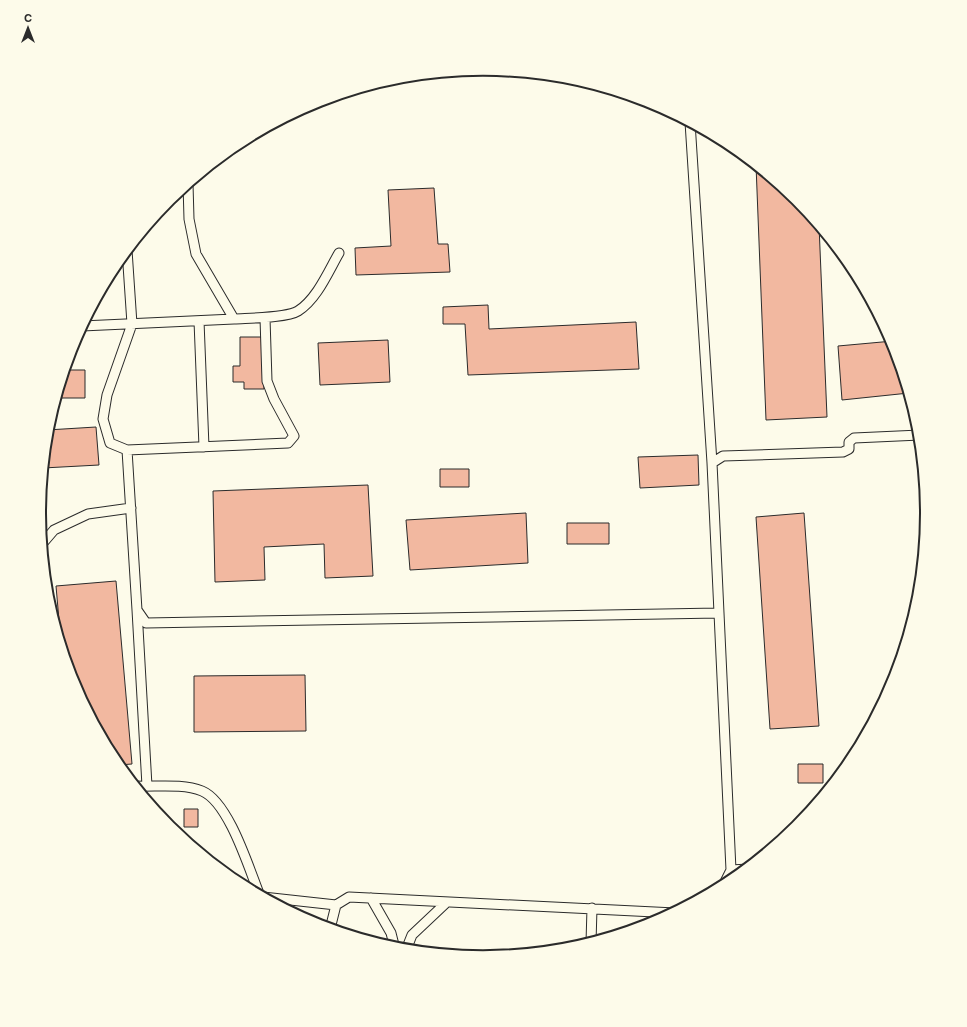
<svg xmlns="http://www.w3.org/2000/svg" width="967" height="1027" font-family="Inter,sans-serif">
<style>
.building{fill:#f2b8a0;stroke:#2b2b2b}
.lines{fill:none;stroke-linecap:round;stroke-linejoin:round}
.lane-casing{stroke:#2b2b2b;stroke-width:11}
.lane{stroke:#fdfbea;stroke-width:9}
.rim{fill:none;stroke:#2b2b2b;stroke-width:2}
</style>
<rect width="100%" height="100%" fill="#fdfbea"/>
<!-- building -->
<path class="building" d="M756,165L798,199L819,225L827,417L766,420Z
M434,188L438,244H448L450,272L356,275L355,248L391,246L388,190Z
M488,305L489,329L636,322L639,369L468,375L465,324H443V307Z
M240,337H264V389H244V382H233V366H240Z
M388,340L390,382L320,385L318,343Z
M893,341L909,393L842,400L838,346Z
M65,370H85V398H56Z
M96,427L99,465L43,468L47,430Z
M698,455L699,485L640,488L638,457Z
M440,469H469V487H440Z
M368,485L373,576L325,578L324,544L264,547L265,580L215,582L213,491Z
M923,501H927L928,514L925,540Z
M526,513L528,563L410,570L406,520Z
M804,513L819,726L770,729L756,517Z
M567,523H609V544H567Z
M116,581L132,764L118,765L73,683L61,643L56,586Z
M305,675L306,731L194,732V676Z
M798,764H823V783H798Z
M184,809H198V827H184Z"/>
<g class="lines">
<defs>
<path id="lane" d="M690,122L712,463
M188,184L189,219L196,254L234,319C248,318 287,318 298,311C317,299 328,272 339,253
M127,250L132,324L107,395L103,419L110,443L127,450L288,443L294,436L274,399L267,381L265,318
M199,321L204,447
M82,326L234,319
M127,450L137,610L146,623L718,613
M42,544L54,530L88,514L131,508
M137,610L147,786
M135,786C156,787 182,783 202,791C229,802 249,869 260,896
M731,870L748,869
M722,888L731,870L712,463L723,456L843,452L849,449V442L854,438L920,435
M263,897L336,905
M371,898L391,933L395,949
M330,929L336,905L349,897L675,913
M591,943L592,908
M406,950L412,935L447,902"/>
</defs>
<!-- lane casing -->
<use href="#lane" class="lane-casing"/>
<!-- lane -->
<use href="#lane" class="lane"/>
</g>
<!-- crop -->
<path d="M0 0H967V1027H0ZM46 513a437 437 0 1 1 874 0a437 437 0 1 1-874 0Z" fill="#fdfbea" fill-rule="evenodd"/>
<path class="rim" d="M46 513a437 437 0 1 1 874 0a437 437 0 1 1-874 0Z"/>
<!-- north arrow -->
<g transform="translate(28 28)" stroke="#fdfbea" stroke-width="3" paint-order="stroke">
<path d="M0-3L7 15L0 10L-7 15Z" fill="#2b2b2b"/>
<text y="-6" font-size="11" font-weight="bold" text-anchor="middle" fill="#2b2b2b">С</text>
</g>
</svg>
